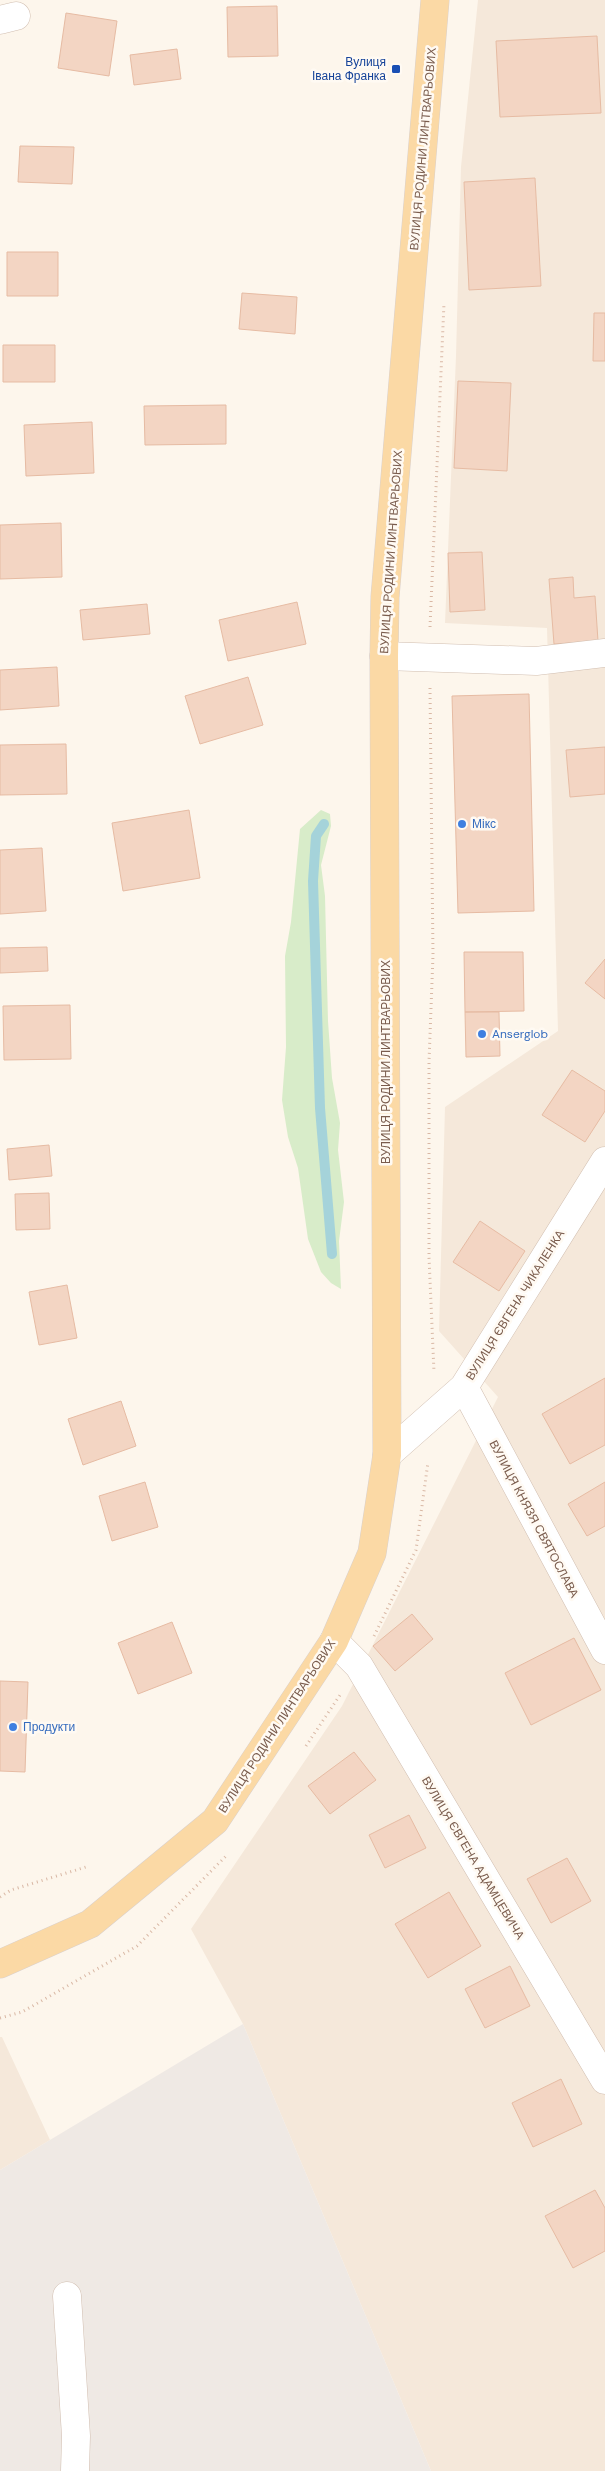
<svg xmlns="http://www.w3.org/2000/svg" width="605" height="2471" font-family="'DM Sans',sans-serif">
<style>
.residential{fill:#f5e8da}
.industrial{fill:#efe9e4}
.green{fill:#d8ecc9}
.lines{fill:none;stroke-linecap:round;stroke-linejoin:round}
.stream{stroke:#a5d3da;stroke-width:10}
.building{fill:#f3d5c3;stroke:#e6bba3}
.minor-casing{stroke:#d1beb0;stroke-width:29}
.major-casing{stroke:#dad1cd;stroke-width:29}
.path{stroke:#d9b8a5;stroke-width:3;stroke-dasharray:1 4;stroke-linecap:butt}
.minor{stroke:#fff;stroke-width:28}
.major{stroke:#fbd9a5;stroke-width:28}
.transit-dot{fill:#1a4fb4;stroke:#fffaf3;stroke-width:2}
.shop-dot{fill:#3f7fe0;stroke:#fffaf3;stroke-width:2}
.labels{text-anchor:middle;stroke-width:5;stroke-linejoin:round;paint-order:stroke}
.transit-label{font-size:12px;fill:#164399;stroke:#fffaf3;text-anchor:end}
.street-label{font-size:12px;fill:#7a5c4d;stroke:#fffaf3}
.shop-label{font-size:12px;fill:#366cbe;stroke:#fffaf3;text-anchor:start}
</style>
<rect width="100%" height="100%" fill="#fdf6ec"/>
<!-- residential -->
<path class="residential" d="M478,0H605V2471H431L243,2024L191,1929L342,1706L498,1397L439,1331L445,1107L558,1031L547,628L445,623L456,356L461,167Z
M0,2037H2L50,2140L0,2170Z"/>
<!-- industrial -->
<path class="industrial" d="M243,2024L431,2471H0V2170Z"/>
<!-- green -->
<path class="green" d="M321,810L330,814L331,826L321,865L325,896L328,1021L332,1078L340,1123L338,1150L344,1202L339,1241L341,1289L331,1283L321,1272L308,1239L298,1168L288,1137L282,1100L286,1047L285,956L291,922L300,829Z"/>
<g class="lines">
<!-- stream -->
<path class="stream" d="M324,824L316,836L313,881L320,1108L332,1254"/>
</g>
<!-- building -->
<path class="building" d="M277,6L278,56L228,57L227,7Z
M66,13L117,21L109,76L58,68Z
M597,36L601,113L500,117L496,41Z
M177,49L181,79L134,85L130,55Z
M20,146L74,147L72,184L18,182Z
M535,178L541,286L469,290L464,182Z
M7,252H58V296H7Z
M242,293L297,297L295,334L239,329Z
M594,313H605V361H593Z
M3,345H55V382H3Z
M458,381L511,383L507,471L454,468Z
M226,405V444L145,445L144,406Z
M92,422L94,473L26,476L24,425Z
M61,523L62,577L0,579V525Z
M482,552L485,610L450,612L448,553Z
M573,577L574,598L595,596L598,641L554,644L549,579Z
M297,602L306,644L228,661L219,620Z
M147,604L150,634L83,640L80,610Z
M57,667L59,706L0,710V670Z
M248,677L263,725L200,744L185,696Z
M529,694L534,911L458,913L452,696Z
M66,744L67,794L0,795V745Z
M605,747V794L570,797L566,750Z
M189,810L200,878L123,891L112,823Z
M42,848L46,911L0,914V850Z
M47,947L48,971L0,973V948Z
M464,952H523L524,1011L465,1012Z
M605,959V999L585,983Z
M70,1005L71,1059L4,1060L3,1006Z
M465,1012H499L500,1056L466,1057Z
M572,1070L605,1091V1111L585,1142L542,1115Z
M49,1145L52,1176L9,1180L7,1149Z
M49,1193L50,1229L16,1230L15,1194Z
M480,1221L525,1251L499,1291L453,1262Z
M67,1285L77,1338L39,1345L29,1292Z
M605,1378V1445L570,1464L542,1414Z
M121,1401L136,1446L83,1465L68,1419Z
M145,1482L158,1527L112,1541L99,1496Z
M605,1482V1526L587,1536L568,1504Z
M412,1614L433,1639L395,1671L373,1646Z
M172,1622L192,1673L138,1694L118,1643Z
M574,1638L601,1690L531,1725L505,1673Z
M0,1681L28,1682L25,1772L0,1771Z
M354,1752L376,1780L330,1814L308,1786Z
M409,1815L426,1848L385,1868L369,1835Z
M567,1858L591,1901L551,1923L527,1879Z
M449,1892L481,1946L428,1978L395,1924Z
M510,1966L530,2006L485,2028L465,1989Z
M561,2079L582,2124L533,2147L512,2103Z
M595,2190L605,2208V2251L573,2268L545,2216Z"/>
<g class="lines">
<defs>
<path id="minor" d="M0,20L16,16
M384,656L536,661L605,653
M464,1387L605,1650
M387,1455L464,1387L605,1161
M334,1641L359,1666L605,2080
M67,2296L76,2436L75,2471"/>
<path id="major" d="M0,1964L90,1924L215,1821L334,1641L372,1553L387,1455L384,656L385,597L435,0"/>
</defs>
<!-- minor casing -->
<use href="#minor" class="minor-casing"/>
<!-- major casing -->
<use href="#major" class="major-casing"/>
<!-- path -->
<path class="path" d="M430,627L444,303
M430,688L433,955L429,1062V1257L434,1372
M374,1636L416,1550L428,1462
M306,1746L340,1695
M0,1897L11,1890L86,1867
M0,2018L22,2012L137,1946L226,1856"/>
<!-- minor -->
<use href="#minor" class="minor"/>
<!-- major -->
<use href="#major" class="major"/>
</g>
<!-- markers -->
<rect class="transit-dot" x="391" y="64" width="10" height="10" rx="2.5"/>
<g class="shop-dot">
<circle cx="462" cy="824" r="5"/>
<circle cx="482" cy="1034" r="5"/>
<circle cx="13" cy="1727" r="5"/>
</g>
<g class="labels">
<!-- transit labels -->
<g class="transit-label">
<text x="386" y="66">Вулиця<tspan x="386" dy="14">Івана Франка</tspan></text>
</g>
<!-- street labels -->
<g class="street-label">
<text transform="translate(423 149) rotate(-85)" y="4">ВУЛИЦЯ РОДИНИ ЛИНТВАРЬОВИХ</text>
<text transform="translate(391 552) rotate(-86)" y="4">ВУЛИЦЯ РОДИНИ ЛИНТВАРЬОВИХ</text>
<text transform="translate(386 1062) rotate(-90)" y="4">ВУЛИЦЯ РОДИНИ ЛИНТВАРЬОВИХ</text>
<text transform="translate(515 1305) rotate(-58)" y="4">ВУЛИЦЯ ЄВГЕНА ЧИКАЛЕНКА</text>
<text transform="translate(534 1519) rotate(62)" y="4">ВУЛИЦЯ КНЯЗЯ СВЯТОСЛАВА</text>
<text transform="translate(277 1726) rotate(-57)" y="4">ВУЛИЦЯ РОДИНИ ЛИНТВАРЬОВИХ</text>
<text transform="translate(473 1858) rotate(59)" y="4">ВУЛИЦЯ ЄВГЕНА АДАМЦЕВИЧА</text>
</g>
<!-- shop labels -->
<g class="shop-label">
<text x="472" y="828">Мікс</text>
<text x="492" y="1038">Anserglob</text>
<text x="23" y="1731">Продукти</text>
</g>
</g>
</svg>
